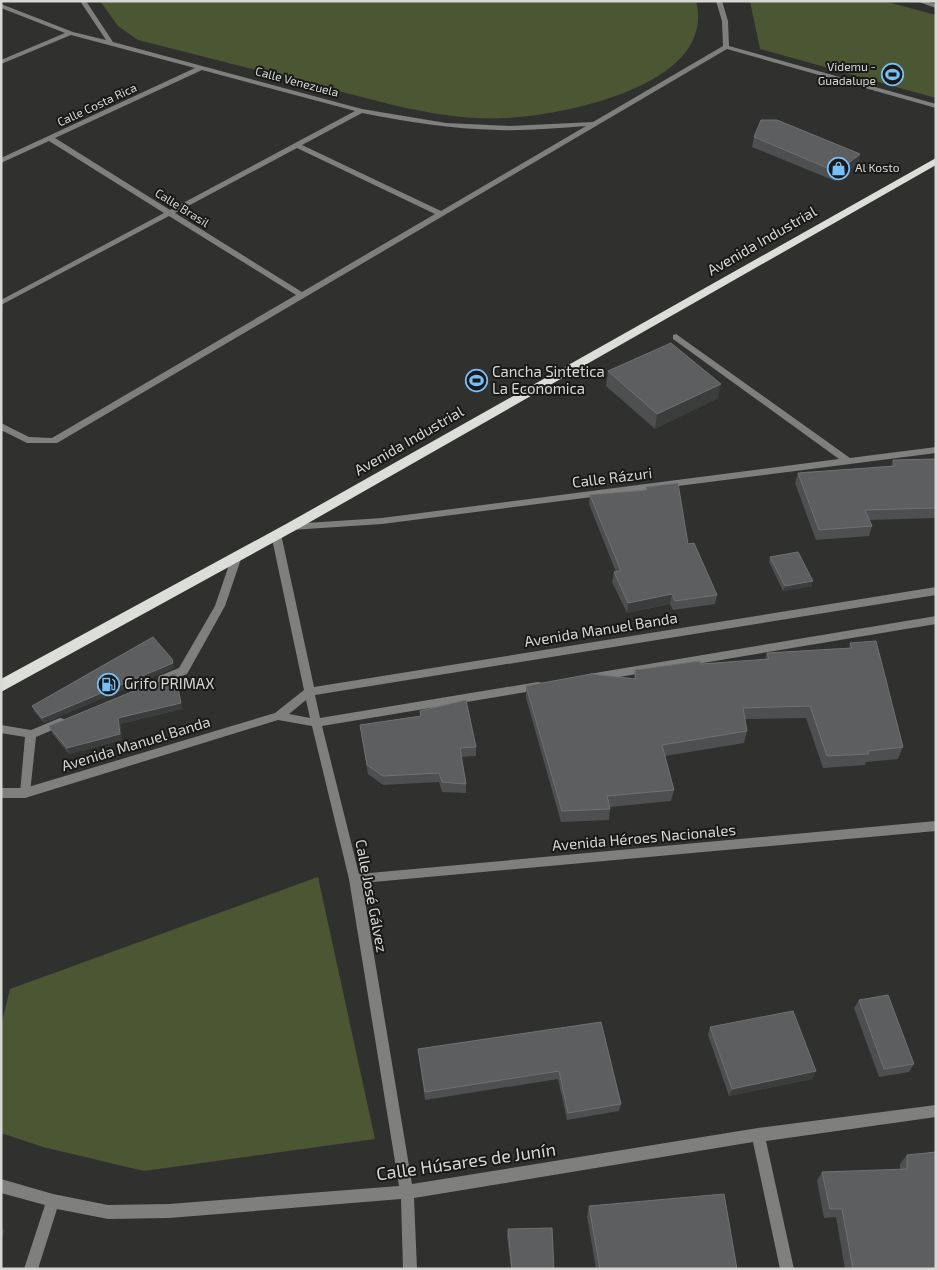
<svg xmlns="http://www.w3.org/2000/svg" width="937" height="1270" font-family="'Exo 2',sans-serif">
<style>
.green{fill:#4b5633}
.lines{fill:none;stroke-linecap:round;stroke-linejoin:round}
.service{fill:#7f807e;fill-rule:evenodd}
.minor{fill:#7f807e;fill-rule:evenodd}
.trunk{fill:#dcdeda;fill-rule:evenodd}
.wall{fill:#4d4f51}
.shaded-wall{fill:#3b3d3d}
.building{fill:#5c5e5f;stroke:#6f7172}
.labels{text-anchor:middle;stroke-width:4;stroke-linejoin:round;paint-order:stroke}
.far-poi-label{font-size:12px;fill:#d7d7d5;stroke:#191918;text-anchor:end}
.far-street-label{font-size:12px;fill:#d7d7d5;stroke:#191918}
.street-label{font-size:15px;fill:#d7d7d5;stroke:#191918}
.poi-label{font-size:15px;fill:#d7d7d5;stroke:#191918;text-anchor:start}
.near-street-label{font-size:18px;fill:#d7d7d5;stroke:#191918}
</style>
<rect width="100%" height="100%" fill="#30312f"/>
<!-- green -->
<path class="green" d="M100,1H696C718,85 564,115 506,118C469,120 433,114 397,106L138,40L118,26Z
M750,1H884L936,15V98L760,49Z
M318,877L375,1139L144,1171L43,1147L1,1133V1026L10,989Z"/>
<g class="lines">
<!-- service -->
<path class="service" d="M237,553L242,556L225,606L187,674L163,683L159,682L158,679L159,676L179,668L215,606L232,556Z
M60,718L64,719L65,722L64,725L36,737L30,793L29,796L25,798L21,796L20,793L25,737L1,733V725L31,730Z"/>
<!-- minor -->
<path class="minor" d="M80,1H86L113,42L362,109L446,123L510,126L593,122L723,46L722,21L716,1H722L728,21L729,46L936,104V108L727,49L57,443H27L1,430V423L29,437L52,438L296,295L169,216L1,305V300L164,213L49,141L1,163V158L195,68L71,35L1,64V60L65,33L1,8V4L73,32L106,40ZM202,70L355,111L170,210L55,138ZM362,113C407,122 452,129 498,130C527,131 556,128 586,126L441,211L302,145ZM297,148L435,214L302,292L175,213Z
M916,1H926L936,4V8Z
M676,334L850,458L936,447V453L382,524L291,530L286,527L291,524L382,518L839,459L673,339V335Z
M276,531L281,534L314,687L936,587V595L315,695L320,718L538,682L542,683L543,686L542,689L538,690L322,726L359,874L936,821V831L362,883L412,1184L758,1128L936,1105V1117L766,1141L794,1269H780L753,1142L414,1198L417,1269H403L401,1199L169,1218L108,1219L57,1209L38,1269H24L45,1205L1,1193V1179L53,1194L108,1205L169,1204L399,1186L349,879L312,726L278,720L25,798H1V788H25L275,713L304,690L271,534ZM306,700L310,718L289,714Z
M936,616V624L589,682L585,681L584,678L585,675L589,674Z"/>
<!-- trunk -->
<path class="trunk" d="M936,158V165L296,530L1,692V679L286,524Z"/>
</g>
<!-- wall -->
<path class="wall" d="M754,137L860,154L858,164L835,181L752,147Z
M608,371L718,398L655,429L606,386Z
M936,459V518L869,520L872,526L869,536L816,540L795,483L798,473L891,466L893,460Z
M646,487L688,544L717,595L715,604L673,610L670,604L627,613L612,582L614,572H616L589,504L590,495L646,490Z
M770,557L812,586L783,591L769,562Z
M850,643L903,747L898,759L866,762L865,765L823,768L806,718L745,719L747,731L744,743L665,756L674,790L671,801L610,807V809L609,820L561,822L526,698V686L634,679L635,670L765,659L767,653L849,648Z
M174,668L44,723L34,711L32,706Z
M175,674L182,709L120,724L122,740L69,754L52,733L49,726Z
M420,711L476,747V756L461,757L466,784V793L442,792L439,782L383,785L368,774L360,725L420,716Z
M859,1000L914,1064L909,1072L879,1077L854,1008Z
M601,1022L621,1104L619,1111L567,1120L558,1079L425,1100L418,1049Z
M710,1027L816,1071L812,1079L729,1096L708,1035Z
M907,1155L936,1269H845L836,1217L824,1218L817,1181L822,1172L900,1170V1164Z
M589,1206L737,1269H596L587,1216Z
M508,1229L554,1269H511L507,1236Z"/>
<!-- shaded-wall -->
<path class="shaded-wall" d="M860,154L858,164L835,181L837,172Z
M721,384L718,398L655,429L657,414Z
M813,581L812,586L783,591L785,586Z
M672,594L670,604L627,613L628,603Z
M172,659L174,668L44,723L42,718Z
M175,674L182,709L120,724L122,740L69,754L67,748Z
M816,1071L812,1079L729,1096L732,1089Z
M1,1226L5,1231L1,1241Z"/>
<!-- building -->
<path class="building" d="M761,120H777L860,154L837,172L754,137Z
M671,343L721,384L657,414L608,371Z
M936,459V508L865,510L872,526L819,530L798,473L895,466L893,460Z
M678,483L688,544L694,543L717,595L675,601L672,594L628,603L614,572L621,571L590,495L647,490L646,487Z
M798,552L813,581L785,586L770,557Z
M153,637L172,659L173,663L42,718L32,706Z
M876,641L903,747L868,751L869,754L827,756L810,706L743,708L747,731L662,745L674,790L607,796L610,809L562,811L526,686L591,674L636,679L635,670L700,661L701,664L769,659L767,653L852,648L850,643Z
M175,674L181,703L118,718L120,734L67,748L49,726Z
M466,700L476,747L460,748L466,784L442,782L439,773L383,776L367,765L360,725L421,716L420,711Z
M888,995L914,1064L884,1069L859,1000Z
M793,1011L816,1071L732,1089L710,1027Z
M601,1022L621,1104L568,1113L559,1071L425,1092L418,1049Z
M936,1152V1269H853L842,1209H830L822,1172L907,1169V1155Z
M724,1194L737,1269H600L589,1206Z
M552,1228L554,1269H512L508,1229Z"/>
<!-- icons -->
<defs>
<symbol id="stadium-ring" viewBox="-11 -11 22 22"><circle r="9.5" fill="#191918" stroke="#78bff7" stroke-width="1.5"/><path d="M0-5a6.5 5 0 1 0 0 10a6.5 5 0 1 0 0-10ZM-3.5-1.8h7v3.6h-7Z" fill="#78bff7"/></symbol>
<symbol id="shop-ring" viewBox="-11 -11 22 22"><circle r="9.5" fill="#191918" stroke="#78bff7" stroke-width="1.5"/><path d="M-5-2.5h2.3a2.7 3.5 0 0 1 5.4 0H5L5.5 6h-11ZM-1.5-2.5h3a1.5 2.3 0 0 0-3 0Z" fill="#78bff7"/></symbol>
<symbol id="fuel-ring" viewBox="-11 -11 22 22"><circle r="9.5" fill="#191918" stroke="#78bff7" stroke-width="1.5"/><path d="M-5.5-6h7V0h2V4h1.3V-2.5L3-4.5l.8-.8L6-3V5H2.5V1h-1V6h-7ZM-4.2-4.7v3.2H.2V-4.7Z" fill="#78bff7"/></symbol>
</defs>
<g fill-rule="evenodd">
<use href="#stadium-ring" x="880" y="62" width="25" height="25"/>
<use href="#shop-ring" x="826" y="156" width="25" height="25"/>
<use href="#stadium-ring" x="464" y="368" width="25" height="25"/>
<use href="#fuel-ring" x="96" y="672" width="25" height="25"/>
</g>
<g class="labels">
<!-- far-poi labels -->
<g class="far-poi-label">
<text x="876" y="71">Videmu -<tspan x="876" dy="14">Guadalupe</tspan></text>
<text x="855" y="172" text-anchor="start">Al Kosto</text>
</g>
<!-- far-street labels -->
<g class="far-street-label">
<text transform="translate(297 82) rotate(15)" y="4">Calle Venezuela</text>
<text transform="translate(97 105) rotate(-25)" y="4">Calle Costa Rica</text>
<text transform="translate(182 208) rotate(32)" y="4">Calle Brasil</text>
</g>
<!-- street labels -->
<g class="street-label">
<text transform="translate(762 241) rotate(-30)" y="5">Avenida Industrial</text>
<text transform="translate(409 441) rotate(-30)" y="5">Avenida Industrial</text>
<text transform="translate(612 478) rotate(-7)" y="5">Calle Rázuri</text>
<text transform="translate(601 630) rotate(-9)" y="5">Avenida Manuel Banda</text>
<text transform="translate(136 744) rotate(-17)" y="5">Avenida Manuel Banda</text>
<text transform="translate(644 838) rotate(-5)" y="5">Avenida Héroes Nacionales</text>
<text transform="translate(371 896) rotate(79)" y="5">Calle José Gálvez</text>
</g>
<!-- poi labels -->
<g class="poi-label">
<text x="492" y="377">Cancha Sintetica<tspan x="492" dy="17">La Economica</tspan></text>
<text x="124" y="689">Grifo PRIMAX</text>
</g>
<!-- near-street labels -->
<g class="near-street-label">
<text transform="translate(466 1162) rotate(-8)" y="6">Calle Húsares de Junín</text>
</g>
</g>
<!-- border -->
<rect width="937" height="1270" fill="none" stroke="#d7d7d5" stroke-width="5"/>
</svg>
